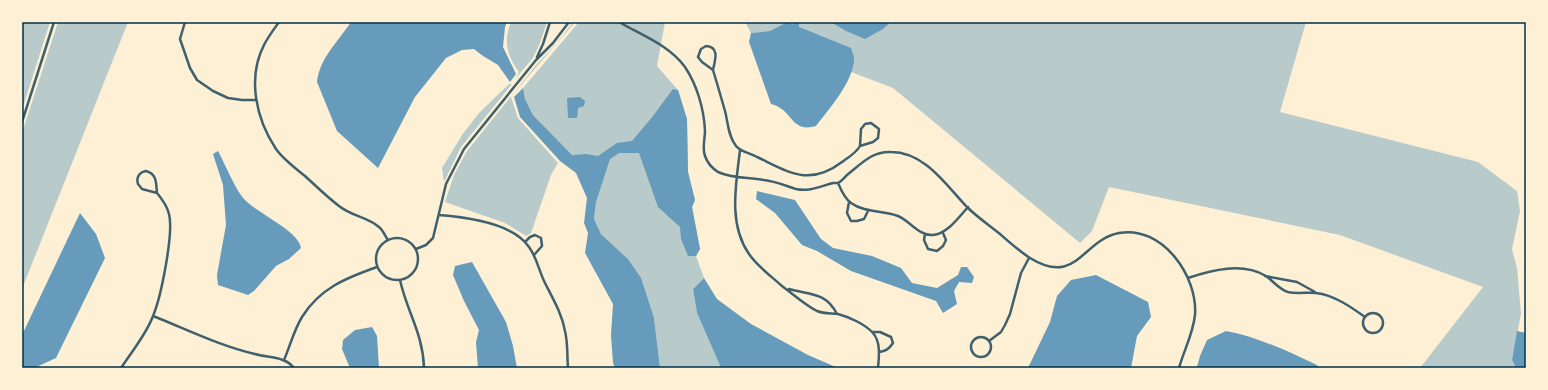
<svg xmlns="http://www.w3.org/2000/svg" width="1548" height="390" font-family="'Public Sans',sans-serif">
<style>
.green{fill:#b9caca}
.water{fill:#669bbc}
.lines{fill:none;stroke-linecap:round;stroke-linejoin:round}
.canal{stroke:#669bbc;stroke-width:6}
.minor{stroke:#3f606c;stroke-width:2.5}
.neatline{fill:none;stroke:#003049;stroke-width:1.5}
</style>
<rect width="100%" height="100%" fill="#fdf0d5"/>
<!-- green -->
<path class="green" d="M22,22H50L22,110Z
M58,22H128L22,289V133Z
M511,22H547L540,43L533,58L516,78L519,72C507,56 503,41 511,22Z
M573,22H575L520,86L512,95L511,97L518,118L558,163L551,175L531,233L526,236L505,223L445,202L454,175L467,151L537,64L555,45Z
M579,22H665L657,66L678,90L687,119L688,172L695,200L692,207L700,249L696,256L704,278L693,289L697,313L721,368H660L654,318L628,259L601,234L594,219L596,202L572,155L533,115L525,99L523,88Z
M745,22H787L770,31L751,33Z
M790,22H1306L1280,112L1478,162L1517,191L1520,211L1512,249L1517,268L1521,314L1512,360L1516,368H1420L1483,287L1340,235L1109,187L1092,231L1080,243L893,88L851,72L854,57Z
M509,84H512L461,147L444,182L442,168L462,135L479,113Z"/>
<!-- water -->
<path class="water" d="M351,22H507L505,27L503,47L516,74L510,82L498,65L483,56L474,49L462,50L446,58L415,97L378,168L337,131L317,82C320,57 338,42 351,22Z
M787,22L851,48C852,51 853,54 854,57C855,80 829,109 816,126C812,127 807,128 803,127C789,123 790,109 771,104L749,42L751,33L770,31Z
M831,22H891L883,29L865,39L846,31Z
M523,88L525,99L533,115L572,155L586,154L598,156L617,143L632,141L653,116L673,89L678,90L687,119L688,172L695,200L692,207L700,249L696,256H688L681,239L680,227L658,207L639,153H619L610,159L596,202L594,219L601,234L628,259L641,278L654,318L660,368H615L613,363L611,335L613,304L585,253L588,233L584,223L587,198L576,173L560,161L520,117L514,97Z
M580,97L585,101L584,106L578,108L577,118H568L567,98Z
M218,151C225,164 236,191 245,200C257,213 299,231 301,248L289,259L276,266L254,291L248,295L218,285L217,275L226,225L223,185L213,154Z
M757,191L795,200L821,239L833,248L872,256L901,268L912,283L937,288L958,275L961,267H967L974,277L972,283L959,282L954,291L957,304L943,313L936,301L851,271L817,251L802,245L775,213L756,199Z
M80,213L96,234L105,258L56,358L34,368H22V335Z
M472,262L506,322L513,346L517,368H478L476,342L479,330L464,301L453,275L455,266Z
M1096,275L1148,302L1151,317L1137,336L1131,368H1028L1050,322L1057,296L1071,280Z
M704,278L717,299L751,324L808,355L838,368H721L697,313L693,289Z
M372,327L377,336L379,368H350L342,349L343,340L355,330Z
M1226,331C1258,337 1287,351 1317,365L1319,368H1198L1197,367L1200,356L1207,340Z
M1517,331L1526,333V368H1516L1512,360Z"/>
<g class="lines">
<!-- canal -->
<path class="canal" d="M796,26V22"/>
<!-- minor -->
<path class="minor" d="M185,22L180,39L190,68L197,80L213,91L228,98L242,100H256
M279,22C274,29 268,37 264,45C247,78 256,119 276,149C283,159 295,168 305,176C316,186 327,197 339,206C351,216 368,217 379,227C383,230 385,236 388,240
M619,22C641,35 669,45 685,67C697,85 704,109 705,131C705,139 702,148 705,156C707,162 712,168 718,172C733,179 748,177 764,180C775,181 786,186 796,189C810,192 821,186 833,183C835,183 836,183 838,183C841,182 845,177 847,175C861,164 872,151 891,152C925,152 946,185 967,207C977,217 989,225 1000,234C1009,242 1019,251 1030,258C1077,287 1082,240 1119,233C1162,225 1198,276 1195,315C1193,334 1184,350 1179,368
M706,46C720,47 715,60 713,70L702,62L698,57L701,49Z
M537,57L543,44L550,22
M713,70C717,83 721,97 725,111C728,122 728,136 736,146C741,152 750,153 757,157C789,172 809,187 842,162C849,157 856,153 860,146
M22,122L54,22
M871,123L879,129L878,138L873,142L860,146L861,129L865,124Z
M740,150C736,184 728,224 749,254C758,267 771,276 782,286C793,294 805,305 817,311C824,314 831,313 838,314C849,317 865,324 873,333C881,342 879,357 878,368
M146,171C157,174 156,183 157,193L142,189L138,184C136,178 139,172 146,171Z
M838,183C841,190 845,199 851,203C865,213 883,210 898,216C910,221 919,236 933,235C947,234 959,217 968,207
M849,202L847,213L851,221H857L864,219L868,211
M439,215C465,217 513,223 529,247C537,258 539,271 545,283C553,299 562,314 565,331C568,343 567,356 568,368
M925,234L924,240L928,249L937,251L943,246L946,240L943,233
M376 259a21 21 0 1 1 42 0a21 21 0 1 1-42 0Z
M525,242L530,237L535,235L541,238L542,246L534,255
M416,249L426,245L433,238L446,184L464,149L536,60L553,43L569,22
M1265,276L1297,282L1315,292
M1188,278C1212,270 1242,262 1266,276C1273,281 1280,290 1288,292C1297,294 1307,292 1316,293C1334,295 1351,307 1365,317
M400,280C407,312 423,333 424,368
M789,289C810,295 826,292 837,314
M1363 323a10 10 0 1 1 20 0a10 10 0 1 1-20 0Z
M153,316C186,329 220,346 255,354C268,358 285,356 294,368
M872,332H880L891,337L893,343C889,349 886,351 879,352
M971 347a10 10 0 1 1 20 0a10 10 0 1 1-20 0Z
M989,341L1001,332L1005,325L1010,314L1021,273L1029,258
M284,360C290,346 294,330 302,317C320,288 346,278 377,267
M121,368C132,351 146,335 153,316C161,297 174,233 169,214C167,206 162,199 157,193"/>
</g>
<!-- border -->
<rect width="1548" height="390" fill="none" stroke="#fdf0d5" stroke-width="46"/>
<rect x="23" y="23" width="1502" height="344" class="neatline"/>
</svg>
